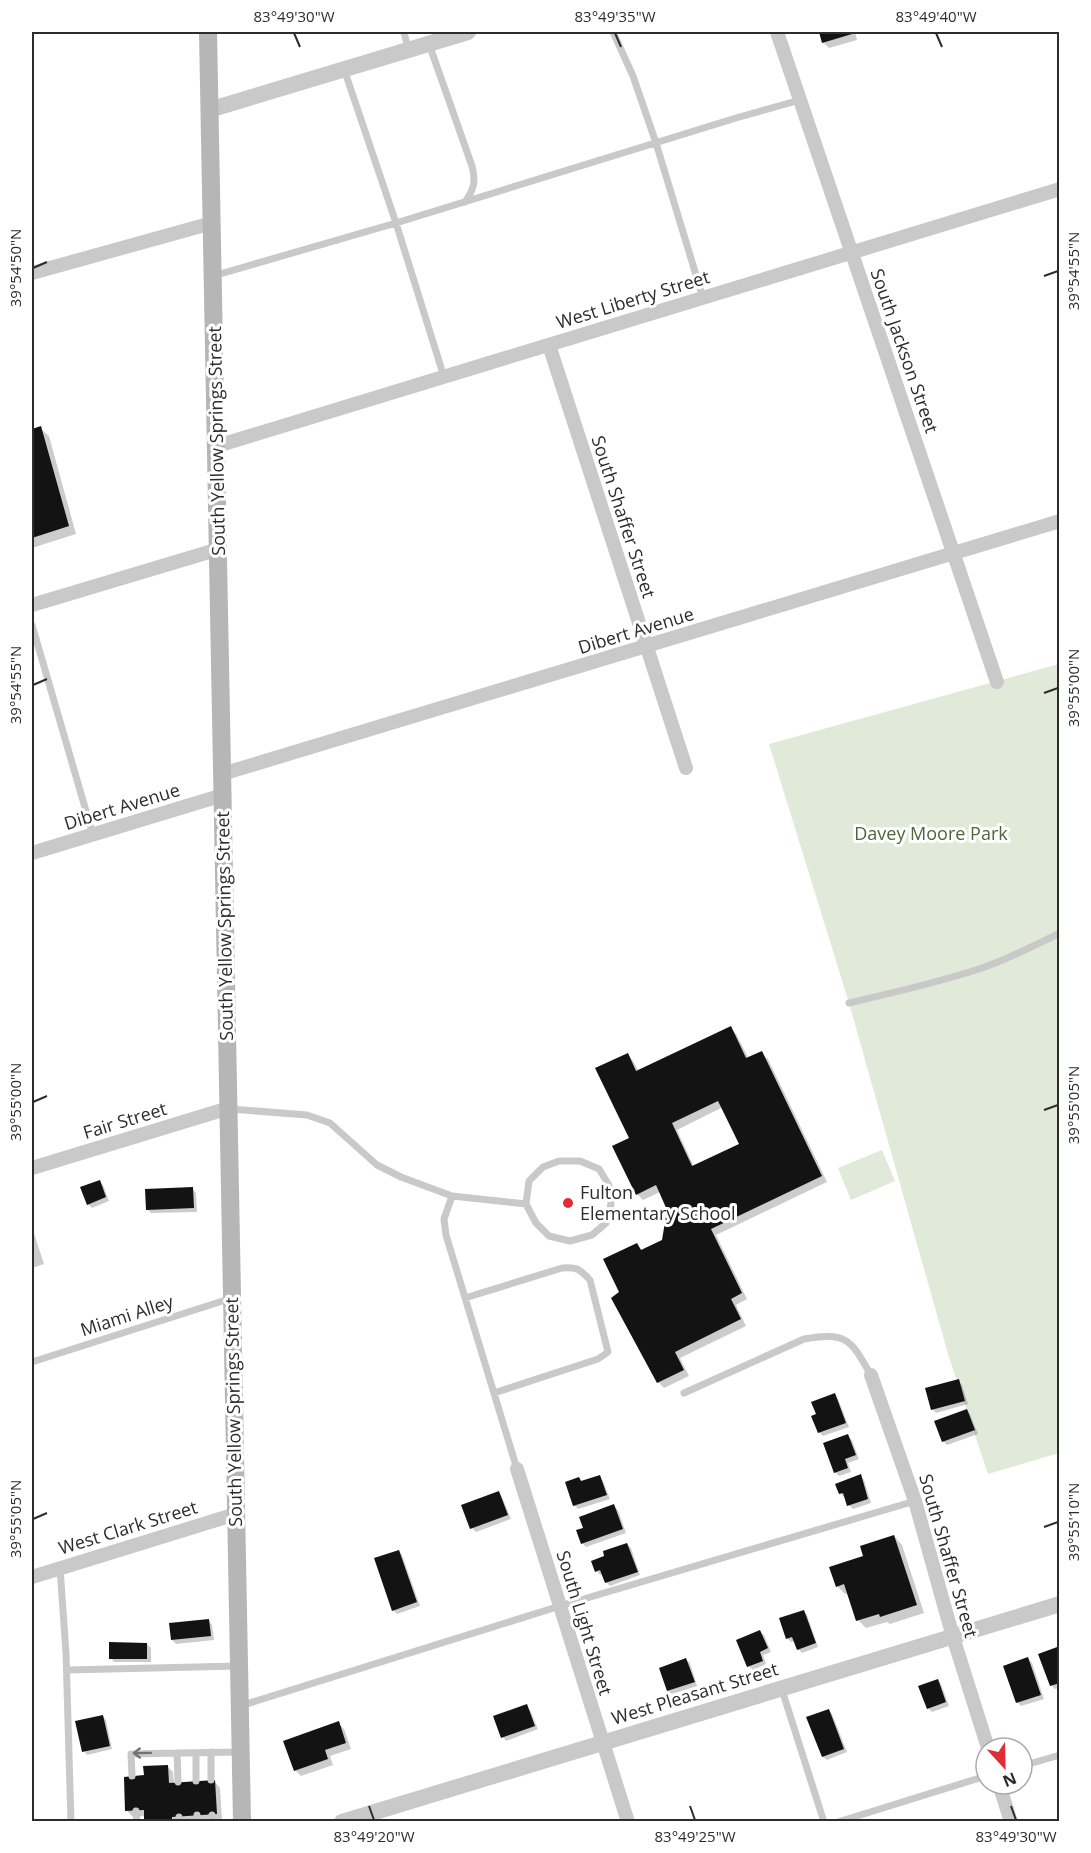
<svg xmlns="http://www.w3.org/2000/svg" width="1091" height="1853" font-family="'Open Sans',sans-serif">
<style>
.green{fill:#e1ead9}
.shadow{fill:#0003;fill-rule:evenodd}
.building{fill:#131313;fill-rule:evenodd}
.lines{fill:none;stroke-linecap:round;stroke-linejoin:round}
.service{stroke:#c9c9c9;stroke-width:7}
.minor{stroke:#c9c9c9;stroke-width:14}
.tertiary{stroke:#c9c9c9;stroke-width:16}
.secondary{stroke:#b6b6b6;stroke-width:18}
.oneway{stroke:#737373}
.ticks{fill:none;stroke:#2c2c2c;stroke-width:2}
.poi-dot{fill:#e32d35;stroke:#fff;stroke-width:2}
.labels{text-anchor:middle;stroke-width:6;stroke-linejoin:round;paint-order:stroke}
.street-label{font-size:18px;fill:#2c2c2c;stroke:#fff}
.park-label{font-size:18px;fill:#4d663a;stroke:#fff}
.poi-label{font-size:18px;fill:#2c2c2c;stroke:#fff;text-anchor:start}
.neatline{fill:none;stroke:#2c2c2c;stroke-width:2}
.ticks-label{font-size:15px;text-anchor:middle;fill:#2c2c2c}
</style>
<rect width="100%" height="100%" fill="#fff"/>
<!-- green -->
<path class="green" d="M1059,664V1453L988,1474L948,1354L849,1003L769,744Z
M882,1150L895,1181L851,1200L838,1168Z"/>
<!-- shadow -->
<path class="shadow" d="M820,32H855L857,40L829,48L823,42Z
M40,428L49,436L76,534L32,548V431Z
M730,1028L736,1034L749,1059L761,1053L768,1059L827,1182L716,1235L747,1299L736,1305L746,1326L680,1358L689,1376L664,1388L658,1382L621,1293L637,1245L643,1251L664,1241L669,1210L660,1192L643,1200L637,1194L631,1139L627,1054L633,1061L639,1072ZM723,1107L741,1144L694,1167L677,1130Z
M99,1181L103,1185L109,1201L92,1208L88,1204Z
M192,1189L196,1193L197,1212L151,1213L147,1209Z
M32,1227L44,1264L32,1268Z
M958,1381L962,1385L968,1404L936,1413L932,1409Z
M834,1395L838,1399L849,1427L823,1436L819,1432Z
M967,1410L970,1414L978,1434L947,1445L943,1441Z
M848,1436L852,1440L859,1459L848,1463L851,1472L839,1476L835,1472Z
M860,1476L864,1480L871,1503L853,1509L849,1505L846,1496L844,1497L840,1493Z
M600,1477L603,1481L610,1499L578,1509L574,1505L579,1479L583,1482Z
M499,1493L502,1497L511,1519L476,1532L472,1528L463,1506Z
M614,1506L618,1510L626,1533L586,1547L583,1544L578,1531L585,1529Z
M894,1536L902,1545L924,1613L890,1624L887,1622L866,1628L858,1620L849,1593L845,1594L837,1586L865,1557Z
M627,1544L631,1548L640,1575L610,1586L606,1582L603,1574L600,1575L597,1571L606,1557Z
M399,1551L402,1555L420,1606L397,1614L393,1610Z
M803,1611L807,1615L818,1647L802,1653L798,1649L795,1641L791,1642L787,1638Z
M209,1621L212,1625L214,1640L176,1644L172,1640Z
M760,1632L764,1635L771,1652L763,1655L766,1664L753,1670L749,1666L738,1641Z
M147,1644L151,1648V1662H114L111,1658Z
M1060,1648V1688L1055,1689L1051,1685Z
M1028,1659L1032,1663L1044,1699L1021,1706L1018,1703L1005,1667Z
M686,1660L690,1663L697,1686L672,1694L668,1691L660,1668Z
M938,1680L941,1684L949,1706L932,1712L928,1708Z
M526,1706L530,1710L538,1729L506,1741L503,1737Z
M828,1710L832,1714L847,1752L827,1760L823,1757Z
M102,1716L106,1720L112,1749L87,1755L84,1751Z
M338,1723L344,1729L351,1749L330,1756L333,1765L301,1776L295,1770Z
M167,1766L173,1772L174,1784L214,1781L220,1788L222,1820L146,1822V1816L133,1817L127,1811L146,1777Z"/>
<!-- building -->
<path class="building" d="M819,32H851L852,34L822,43Z
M41,426L69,526L32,538V429Z
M731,1026L746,1058L762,1051L822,1176L711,1229L742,1293L731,1299L741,1319L675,1352L684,1370L657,1383L611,1298L619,1292L603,1259L637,1243L641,1250L662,1240L667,1210L656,1185L636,1195L612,1146L629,1138L595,1068L628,1053L636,1071ZM718,1101L739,1144L692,1166L672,1123Z
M100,1180L106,1197L87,1205L80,1187Z
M193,1187L194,1208L146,1210L145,1189Z
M959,1379L965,1401L931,1410L925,1388Z
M835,1393L846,1423L818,1433L811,1416L816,1414L811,1402Z
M967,1409L975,1430L942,1442L934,1421Z
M848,1434L856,1455L845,1459L848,1468L834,1473L823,1443Z
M861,1474L868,1499L847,1506L843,1493L839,1494L835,1484Z
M600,1475L607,1495L573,1506L565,1482L579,1477L581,1481Z
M499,1491L508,1515L470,1529L461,1505Z
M614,1504L623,1529L581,1544L576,1530L583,1528L579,1517Z
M894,1535L917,1605L880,1617L879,1614L856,1621L844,1584L836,1587L829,1567L863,1556L860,1546Z
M627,1543L638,1572L605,1583L600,1570L595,1572L591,1561L604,1556L603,1551Z
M399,1550L417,1602L392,1611L374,1558Z
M804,1610L816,1643L797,1650L792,1637L786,1639L779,1618Z
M209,1619L211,1636L171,1640L169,1623Z
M760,1630L768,1648L760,1652L763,1661L747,1667L736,1640Z
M109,1642L147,1643V1659H109Z
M1060,1646V1683L1050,1686L1038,1654Z
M1028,1657L1041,1695L1016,1703L1003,1666Z
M686,1658L695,1682L667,1691L659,1668Z
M938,1679L946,1702L927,1709L918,1686Z
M527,1704L535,1726L501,1738L493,1716Z
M829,1709L844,1749L822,1757L806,1717Z
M103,1715L110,1746L82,1752L75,1721Z
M339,1721L346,1743L325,1750L328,1759L294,1771L283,1741Z
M168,1765L169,1783L215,1780L217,1814L172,1817V1822H144V1810L125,1811L124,1777L144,1775L143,1766Z"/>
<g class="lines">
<!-- service -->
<path class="service" d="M404,32L408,49
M613,32L633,76L656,143L703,298
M429,44L472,166C476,182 474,189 465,202
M344,69L396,223L444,377
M213,276L396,223L736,118L800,100
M32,625L93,835
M849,1003C892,993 936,983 979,969C1007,960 1033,946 1060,933
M230,1109L307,1115L330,1123L377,1165L401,1177L452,1196L526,1204L536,1223L549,1236L570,1241L592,1235L606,1223L611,1204L609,1185L599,1169L580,1161H559L543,1167L529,1181L526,1204
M452,1196L444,1219L446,1235L517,1469
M465,1298L562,1268C577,1267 580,1269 590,1280L608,1352L598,1359L494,1393
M32,1362L232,1298
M684,1393L804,1339C848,1332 850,1339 871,1375
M60,1568L66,1653L71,1822
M67,1670L239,1666
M782,1690L824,1822
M240,1706L560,1606L915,1501
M211,1752V1780
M1022,1766L1060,1755
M132,1776L131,1754L177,1753
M196,1781V1753
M178,1782L177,1753L240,1752
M136,1811L137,1822
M197,1815V1822
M212,1815V1822
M179,1817V1822
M838,1822L986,1776"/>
<!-- minor -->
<path class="minor" d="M777,32L997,682
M32,273L212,223
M549,345L686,768
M217,446L1060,189
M32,605L219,549
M222,774L1060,521
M32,853L223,795
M32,1168L229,1108
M871,1375L915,1501L953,1637L988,1748
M517,1469L628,1822
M32,1577L236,1514
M999,1784L1011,1822"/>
<!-- tertiary -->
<path class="tertiary" d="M209,110L468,32
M342,1822L1060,1604"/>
<!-- secondary -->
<path class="secondary" d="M208,32L242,1822"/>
</g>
<!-- one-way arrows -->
<defs><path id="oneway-shaft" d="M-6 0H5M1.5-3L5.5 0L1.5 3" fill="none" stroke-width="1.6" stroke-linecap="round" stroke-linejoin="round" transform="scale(1.5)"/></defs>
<use class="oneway" href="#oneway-shaft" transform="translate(142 1753) rotate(179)"/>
<!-- ticks -->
<path class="ticks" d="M294,33L300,47M615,33L621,47M936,33L942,47M33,268L47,262M1044,276L1058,271M33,685L47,679M1044,693L1058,688M33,1102L47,1096M1044,1110L1058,1105M33,1519L47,1513M1044,1527L1058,1522M369,1806L374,1820M690,1806L695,1820M1011,1806L1016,1820"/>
<!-- markers -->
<circle class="poi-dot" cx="568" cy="1203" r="6"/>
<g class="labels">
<!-- street labels -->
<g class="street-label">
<text transform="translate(633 300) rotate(-17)" y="6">West Liberty Street</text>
<text transform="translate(904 351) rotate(71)" y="6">South Jackson Street</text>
<text transform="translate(217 441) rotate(-91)" y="6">South Yellow Springs Street</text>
<text transform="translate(623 517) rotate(72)" y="6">South Shaffer Street</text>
<text transform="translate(636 631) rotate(-17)" y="6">Dibert Avenue</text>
<text transform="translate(122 807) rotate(-17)" y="6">Dibert Avenue</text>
<text transform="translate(225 926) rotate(-91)" y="6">South Yellow Springs Street</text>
<text transform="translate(125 1121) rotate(-17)" y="6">Fair Street</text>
<text transform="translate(127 1316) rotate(-18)" y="6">Miami Alley</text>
<text transform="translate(234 1412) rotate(-91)" y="6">South Yellow Springs Street</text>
<text transform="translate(128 1528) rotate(-17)" y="6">West Clark Street</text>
<text transform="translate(948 1556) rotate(74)" y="6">South Shaffer Street</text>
<text transform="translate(584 1623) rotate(73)" y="6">South Light Street</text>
<text transform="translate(695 1694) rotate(-17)" y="6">West Pleasant Street</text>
</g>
<!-- park labels -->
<g class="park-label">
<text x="931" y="840">Davey Moore Park</text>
</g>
<!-- poi labels -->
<g class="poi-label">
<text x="580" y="1199">Fulton<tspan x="580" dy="21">Elementary School</tspan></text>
</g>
</g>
<!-- border -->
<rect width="1091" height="1853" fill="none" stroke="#ffffff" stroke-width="66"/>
<!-- north arrow -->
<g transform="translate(1004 1766) rotate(158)"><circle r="28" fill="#ffffff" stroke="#ababab" stroke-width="1.5"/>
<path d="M0-4.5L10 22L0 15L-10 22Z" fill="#e32d35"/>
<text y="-9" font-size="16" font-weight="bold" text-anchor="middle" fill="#2c2c2c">N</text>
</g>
<rect x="33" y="33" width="1025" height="1787" class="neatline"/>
<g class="ticks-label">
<text x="294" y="22">83°49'30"W</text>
<text x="615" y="22">83°49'35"W</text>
<text x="936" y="22">83°49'40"W</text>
<text transform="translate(16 268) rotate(-90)" y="5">39°54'50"N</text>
<text transform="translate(1074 271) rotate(-90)" y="5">39°54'55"N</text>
<text transform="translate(16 685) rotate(-90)" y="5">39°54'55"N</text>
<text transform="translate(1074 688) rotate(-90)" y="5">39°55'00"N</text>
<text transform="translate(16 1102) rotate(-90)" y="5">39°55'00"N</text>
<text transform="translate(1074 1105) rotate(-90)" y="5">39°55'05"N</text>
<text transform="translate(16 1519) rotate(-90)" y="5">39°55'05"N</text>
<text transform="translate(1074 1522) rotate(-90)" y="5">39°55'10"N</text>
<text x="374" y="1842">83°49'20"W</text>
<text x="695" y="1842">83°49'25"W</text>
<text x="1016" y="1842">83°49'30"W</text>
</g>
</svg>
